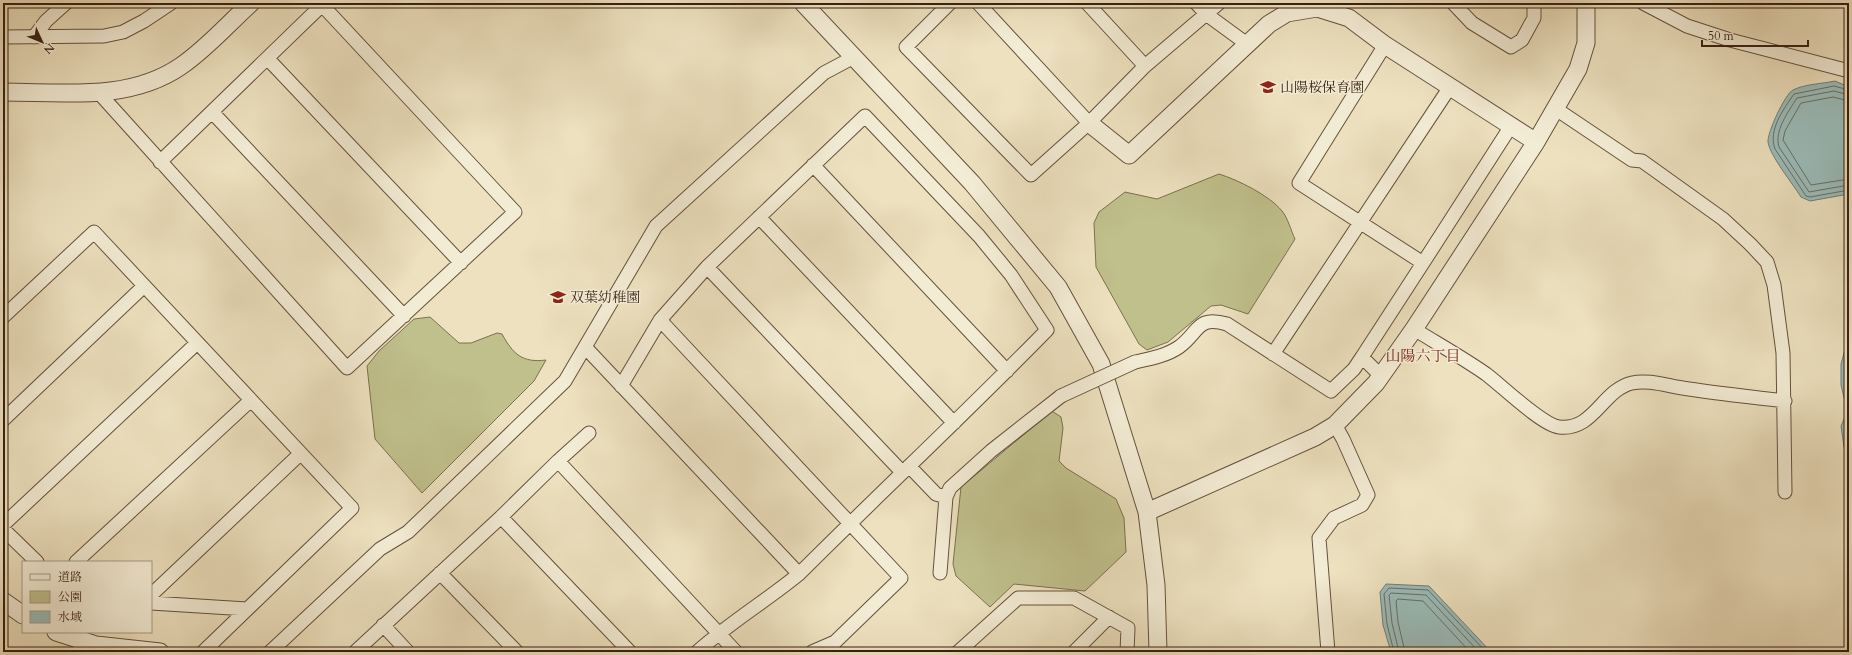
<svg xmlns="http://www.w3.org/2000/svg" width="1852" height="655" font-family="Cardo,'Noto Serif JP',serif">
<style>
.green{fill:#c0c08c;stroke:#7c704e}
.water{fill:#9bbcb9;stroke:#737d76}
.lines{fill:none;stroke-linecap:round;stroke-linejoin:round}
.shore{stroke:#6a6e65;stroke-width:1}
.minor-casing{stroke:#65503c;stroke-width:15}
.tertiary-casing{stroke:#65503c;stroke-width:19}
.minor{stroke:#f3ecd5;stroke-width:13}
.tertiary{stroke:#f3ecd5;stroke-width:17}
.minor-bridge-casing{stroke:#65503c;stroke-width:15;stroke-linecap:butt}
.minor-bridge{stroke:#f3ecd5;stroke-width:13}
.labels{text-anchor:middle;stroke-width:3;stroke-linejoin:round;paint-order:stroke}
.poi-label{font-size:14px;fill:#381f11;stroke:#f3ecd5;text-anchor:start}
.neighbourhood-label{font-size:15px;fill:#7a1f14;stroke:#f3ecd5}
</style>
<rect width="100%" height="100%" fill="#ede1bf"/>
<filter id="stains"><feTurbulence type="fractalNoise" baseFrequency=".005" numOctaves="4"/><feColorMatrix values="0 0 0 0 .2 0 0 0 0 .09 0 0 0 0 .02 0 0 0 .5 -.17"/></filter>
<radialGradient id="worn" r=".72"><stop offset=".6" stop-color="#630" stop-opacity="0"/><stop offset="1" stop-color="#630" stop-opacity=".3"/></radialGradient>
<!-- green -->
<path class="green" d="M1219,174C1238,180 1269,195 1282,211C1288,218 1291,231 1295,239L1248,314L1221,305L1211,306L1168,342L1147,350L1139,344L1096,267L1094,223L1099,212L1125,192L1157,199Z
M430,317L459,343H471L497,333L502,334C513,354 522,363 546,360L534,381L422,493L375,439L367,366L379,351L414,319Z
M1052,411L1061,417L1063,428L1059,461L1066,468L1116,499L1124,518L1126,552L1085,591L1014,584L990,607L956,576L953,564L961,487Z"/>
<!-- water -->
<path class="water" d="M1835,81L1849,87V194L1810,201L1801,197C1793,184 1770,156 1768,142C1767,133 1785,94 1793,90C1805,84 1821,84 1835,81Z
M1849,335V458L1844,447L1841,426L1845,417L1846,406L1841,385V364Z
M1386,584L1429,586L1491,652H1391L1383,625L1380,592Z"/>
<g class="lines">
<!-- shore -->
<path class="shore" d="M1849,90L1834,86L1794,94C1783,110 1768,130 1775,149L1806,196L1810,197L1849,190
M1849,95L1834,91L1797,98C1788,112 1774,131 1779,147L1809,192L1849,185
M1849,101L1833,97L1801,103L1785,131L1783,140L1811,185L1849,179
M1849,350C1844,368 1844,382 1849,401
M1394,652L1387,624L1384,594L1389,588L1428,590L1486,652
M1399,652L1392,623L1389,595L1391,593L1426,595L1479,652
M1405,652L1398,622L1396,601L1398,599L1423,601L1470,652"/>
<defs>
<path id="minor" d="M950,3L906,47L1031,175L1089,123L1145,66L1219,3
M978,3L1089,123
M1087,3L1145,66
M1196,3L1206,14L1247,44
M1453,3L1472,23L1511,47L1522,40L1534,18V3
M1643,3L1687,26L1730,40L1849,71
M3,37L104,36L123,32L144,21L171,3
M34,37L46,21L66,3
M268,59L461,263
M99,93L347,368L515,212L322,5L160,162
M1556,109L1632,160L1642,161L1723,219L1750,244L1767,262L1774,285L1783,353L1785,492
M212,112L404,316
M813,165L1007,371
M759,217L954,423
M1423,263L1511,126
M707,267L902,472
M3,317L94,232L352,508L203,652
M660,320L901,578L835,642L812,652
M1414,329C1438,344 1463,358 1486,374C1502,386 1542,425 1559,427C1594,431 1602,390 1632,383C1650,379 1670,387 1689,389C1721,394 1753,397 1785,401
M585,347L799,574C881,492 966,413 1047,330L1011,275L979,236L865,116L707,267L660,320L621,386
M1273,354L1450,87
M1362,357L1423,263L1299,183L1385,45
M1135,362C1149,359 1166,356 1179,347C1199,333 1196,315 1227,324L1331,391L1354,369L1362,357L1381,376
M3,420L144,286
M558,461L589,433
M909,466L936,494L946,497
M501,517L558,461L736,652
M3,525L197,343
M3,529L37,562
M76,562L251,400
M440,573L517,652
M940,573L946,497L950,488L991,451L1061,396
M151,595L300,454
M151,603L247,609
M383,625L408,652
M270,652L380,549L408,532L565,381L656,226L824,73L854,57
M355,652L501,517L630,652
M697,652C729,623 766,601 799,574
M958,652L1018,598H1074L1128,628L1127,652
M1074,652L1109,617
M1328,652L1319,538L1334,518L1362,505L1368,495L1343,439L1335,425"/>
<path id="tertiary" d="M803,3L972,183L1058,287L1101,364L1147,512L1156,585L1158,652
M3,92C62,92 129,102 181,66C206,49 228,24 251,3
M1089,123L1129,155L1269,24L1287,13L1317,8L1349,18L1385,45L1536,142
M1147,512L1315,437L1335,425L1376,383L1414,329L1536,142L1578,69L1586,43V3
M3,601L23,615
M56,632L96,645L160,652"/>
</defs>
<!-- minor casing -->
<use href="#minor" class="minor-casing"/>
<!-- tertiary casing -->
<use href="#tertiary" class="tertiary-casing"/>
<!-- minor -->
<use href="#minor" class="minor"/>
<!-- tertiary -->
<use href="#tertiary" class="tertiary"/>
<defs>
<path id="minor-bridge" d="M1061,396L1135,362"/>
</defs>
<!-- minor-bridge casing -->
<use href="#minor-bridge" class="minor-bridge-casing"/>
<!-- minor-bridge -->
<use href="#minor-bridge" class="minor-bridge"/>
</g>
<!-- icons -->
<defs>
<symbol id="school-bare" viewBox="-9 -9 18 18"><path d="M0-5L7-2L0 1L-7-2ZM-4 1L0 2.5L4 1V4Q0 6-4 4Z" fill="#8f2418" stroke="#f3ecd5" stroke-width="2.5" paint-order="stroke"/></symbol>
</defs>
<g fill-rule="evenodd">
<use href="#school-bare" x="1257" y="76" width="22" height="22"/>
<use href="#school-bare" x="547" y="286" width="22" height="22"/>
</g>
<g class="labels">
<!-- poi labels -->
<g class="poi-label">
<text x="1280" y="92">山陽桜保育園</text>
<text x="570" y="302">双葉幼稚園</text>
</g>
<!-- neighbourhood labels -->
<g class="neighbourhood-label">
<text x="1423" y="361">山陽六丁目</text>
</g>
</g>
<!-- margin -->
<rect width="1852" height="655" fill="none" stroke="#ede1bf" stroke-width="16"/>
<rect x="4" y="4" width="1844" height="647" fill="none" stroke="#381f11" stroke-width="2"/>
<rect x="8" y="8" width="1836" height="639" fill="none" stroke="#381f11"/>
<!-- legend -->
<rect x="22" y="561" width="130" height="72" fill="#f3ecd5" stroke="#a89a87"/>
<rect x="30" y="574" width="20" height="6" fill="#f3ecd5" stroke="#a89a87"/>
<text x="58" y="581" font-size="12" fill="#381f11">道路</text>
<rect x="30" y="591" width="20" height="12" fill="#c0c08c" stroke="#a89a87"/>
<text x="58" y="601" font-size="12" fill="#381f11">公園</text>
<rect x="30" y="611" width="20" height="12" fill="#9bbcb9" stroke="#a89a87"/>
<text x="58" y="621" font-size="12" fill="#381f11">水域</text>
<!-- north arrow -->
<g transform="translate(42 42) rotate(134)" stroke="#f3ecd5" stroke-width="3" paint-order="stroke">
<path d="M0-3L7 15L0 10L-7 15Z" fill="#381f11"/>
<text y="-6" font-size="11" font-weight="bold" text-anchor="middle" fill="#381f11">N</text>
</g>
<!-- scale -->
<path d="M1702 40v6h106v-6" fill="none" stroke="#381f11" stroke-width="2"/>
<text x="1708" y="40" font-size="12" fill="#381f11" stroke="#f3ecd5" stroke-width="3" paint-order="stroke">50 m</text>
<rect width="100%" height="100%" filter="url(#stains)"/>
<rect width="100%" height="100%" fill="url(#worn)"/>
</svg>
